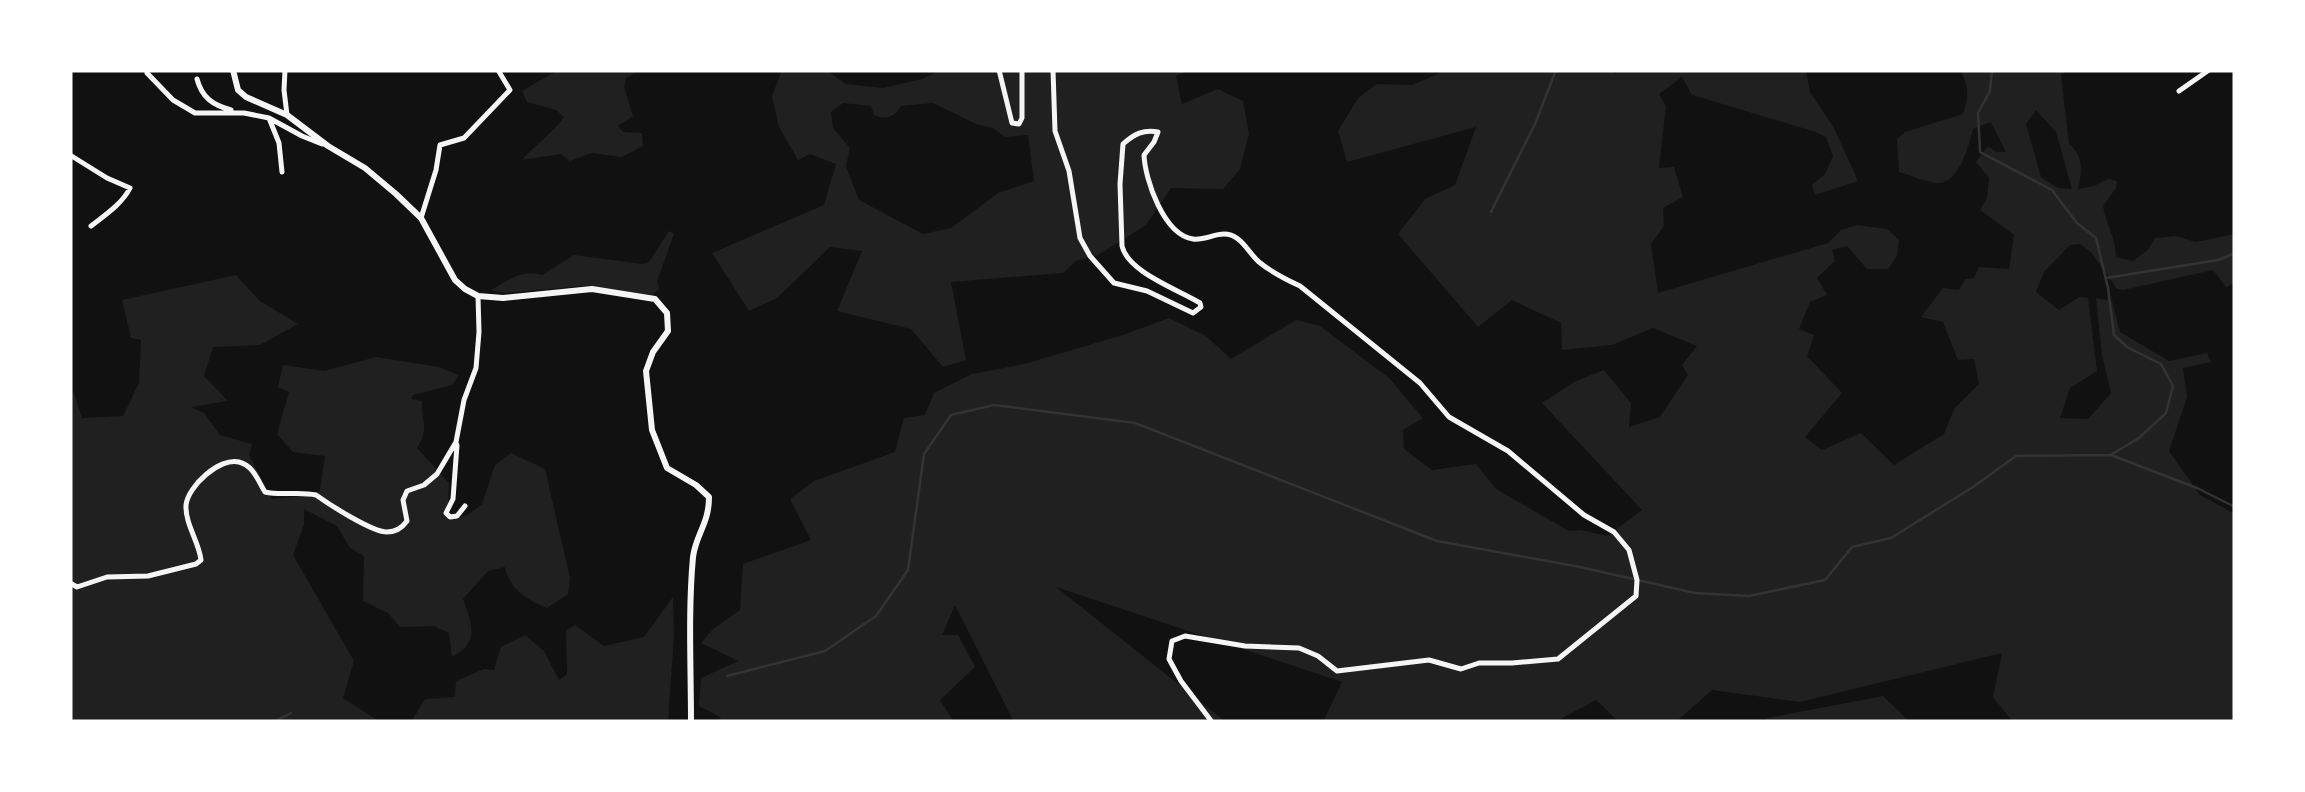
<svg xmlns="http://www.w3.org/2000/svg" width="2305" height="792" font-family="'Open Sans',sans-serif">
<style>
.green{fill:#202020;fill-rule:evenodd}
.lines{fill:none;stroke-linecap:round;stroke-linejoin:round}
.stream{stroke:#333;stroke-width:2.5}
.minor{stroke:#f5f5f5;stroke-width:5}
.secondary{stroke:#f5f5f5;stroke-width:6}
</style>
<rect width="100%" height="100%" fill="#111"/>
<!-- green -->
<path class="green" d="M558,70H640L626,78L624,87L633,116L618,126L623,132L642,133L643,146L622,157L592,153L570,161L561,154L522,160C536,144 552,134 564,117L556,110L527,102L522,91Z
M782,70H826L846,84L883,88L922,79L937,72V70H1189L1176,76L1182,104L1218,89L1243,101L1249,134L1240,169L1223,189L1171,188L1146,225L1098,255L1076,261L1063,273L951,282L966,360L943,367L911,329L837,311L862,251L830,247L777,298L749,311L712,253L824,205L836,164L810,154L798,160L779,127L772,96ZM843,103L871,106L874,115C886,120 893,118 901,106L933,103L976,124L993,128L1005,137L1028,135L1034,181L998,193L951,228L923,234L859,200L846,166L850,148L833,128L831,112Z
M1447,70H1611L1615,74L1620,70H1806L1810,92L1834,128L1858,181L1815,195L1812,185L1825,174L1833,156L1826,137L1816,132L1692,95L1682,77L1659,94L1666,106L1659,168L1674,167L1683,197L1663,208L1664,226L1651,244L1658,293L1828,243L1841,230L1857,225L1887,229L1899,240L1897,256L1888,269H1867L1847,246L1832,250L1835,261L1817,278L1827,295L1810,302L1799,329L1814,335L1807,356L1842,393L1805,437L1822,450L1861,433L1894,465L1944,434L1954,409L1979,384L1974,359L1958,360L1943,322L1921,317L1943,288L1959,290L1965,279L1974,278L1979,267L2009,269L2014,235L1980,210L1987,198L1989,178L1976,162L1988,146L1996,152H2006L1991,122L1973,129C1969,144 1960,182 1939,183C1927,183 1911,175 1899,172L1897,139L1905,132L1963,114C1969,97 1969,86 1960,70H2067L2061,75L2069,144C2084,156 2082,172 2078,189L2094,186L2108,179L2117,181L2116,188L2103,206C2106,225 2116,237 2116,257L2133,261L2148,250L2155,238L2176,236L2196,242L2235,234V283L2226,287L2213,270L2123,290L2117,289L2091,252L2080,244L2070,245L2044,272L2036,292L2059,310L2079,297L2088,298L2097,371L2070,388L2060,418L2088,419L2111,393L2102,355L2096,298L2112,301L2120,332L2169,361L2207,353L2211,362L2183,368L2187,397L2169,451L2200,495L2235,514V722H2013L1993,697L2002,653L1800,702L1712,690L1676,722H1619L1596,700L1555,722H1323L1342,682L1056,587L1226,722H1014L955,605L942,635H958L975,667L940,700L954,722H721L720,717L699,706L701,678L738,661L701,643L713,629L740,610L743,564L811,540L790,499L814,481L895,452L904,418L925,415L934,393L972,374L1024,364L1123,335L1169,318L1206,336L1231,359L1296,320L1320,326L1389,378L1423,418L1403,430L1404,449L1432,470L1476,464L1496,489L1569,531L1581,530L1607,536L1642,510L1542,403L1574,382L1604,370L1631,403L1629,427L1660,417L1688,375L1682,365L1697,346L1653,328L1612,345L1562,350L1561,323L1512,300L1478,327L1398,234L1425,199L1455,185L1476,127L1347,162L1338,131L1358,98L1377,84L1412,85ZM2036,110L2056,132L2072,189L2058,188L2041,177L2026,124Z
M669,231L674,234L657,281L659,289L652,295L583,286L504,293L491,290C508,280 522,269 542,275L574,255L642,264L649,262Z
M236,275L260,301L298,324L260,345L213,347L204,376L228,401L191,407L204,413L220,435L252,444L249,455L272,499L304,496L320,491L325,456L293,452L277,434L289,392L278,387L283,365L324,371L376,357L439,367L459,375L452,385L413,395L411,399L422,401C421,422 430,427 417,448L449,483L448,520L468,515L482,504L495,465L511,453L545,469L570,578L568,594L547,608C527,600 509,589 505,567L488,571L463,599C472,624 480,643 452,657L449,633L434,626L400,627L388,613L363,601L364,556L350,548L337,526L304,509V525L293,555L354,661L343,698L380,722H70V391L74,393L82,418L123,416L139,383L141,340L131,338L122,300Z
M673,597L674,635L668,722H411L425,699L455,697L456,681L484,669L494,670L501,647L525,635L544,651L559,680L567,674L566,630L575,625L604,646L644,637Z
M1883,696L1910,722H1765L1767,718Z"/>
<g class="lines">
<!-- stream -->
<path class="stream" d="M1992,70L1990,91L1978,113L1980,152L2052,190L2077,223L2096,238L2108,288L2114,335L2127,347L2161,364L2173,386L2166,413L2139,438L2112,454
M1491,212L1535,124L1556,70
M2106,278L2218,260L2235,253
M727,676L825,651L876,616L908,570L924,454L951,415L994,405L1135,423L1437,541L1580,567L1695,593L1749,596L1825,580L1852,547L1891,538L1973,487L2016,456L2111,455L2197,488L2235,507
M273,722L291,713
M2234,722L2235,718"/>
<!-- minor -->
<path class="minor" d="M285,70L284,90L287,115
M999,70L1012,123L1019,124L1022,118V70
M1053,70L1055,131L1069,171L1080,238L1090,256L1114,283L1147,291L1193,313L1201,307L1200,303C1177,289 1128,272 1122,246L1120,184L1123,144C1134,134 1144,129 1158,132L1154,142L1144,155C1145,180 1164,235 1193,239C1209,241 1222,227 1238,239C1246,245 1251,255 1259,262C1271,272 1285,279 1300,286L1420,383L1449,417L1508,451L1584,515L1614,532L1629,550L1637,580L1636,596L1558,659L1512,663H1479L1461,669L1429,660L1337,671L1318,656L1299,648L1245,646L1185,636L1172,641L1169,659L1181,681L1212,722
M147,73L173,100L195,113H244L269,118L302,136L322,144
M197,79C202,98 213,105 231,110
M2179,91L2209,70
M269,118L279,143L282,172
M70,155L107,178L130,188C122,204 105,215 91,226
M421,218L436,170L440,145L464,138L510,90L498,70
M457,445L453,499L446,513L450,517L457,516L465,506
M70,583L77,587L107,577L148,576L196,564L201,560C199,542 185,524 186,505C188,486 220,457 239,462C254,466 258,481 265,492C282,496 299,491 316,495C330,505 372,532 387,532C396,532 402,528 407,521L403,500L407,491L424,485L437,474L456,442L464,400L476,368L479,332L478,296"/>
<!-- secondary -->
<path class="secondary" d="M233,70L238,90L246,97L287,115L328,146L365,168L396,194L421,218L455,280L465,289L478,296L503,298L592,289L655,299L667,313L668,331L653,352L646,371L652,430L667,468L696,485L709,497C709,524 696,534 693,557C688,612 691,667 691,722"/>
</g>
<!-- border -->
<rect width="2305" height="792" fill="none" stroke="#ffffff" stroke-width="145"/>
</svg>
